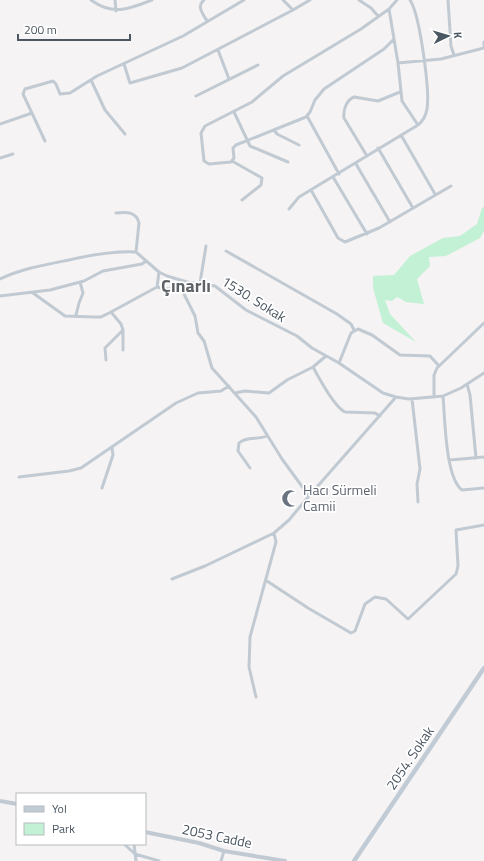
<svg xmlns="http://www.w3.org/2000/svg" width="484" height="861" font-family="'Titillium Web',sans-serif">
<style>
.green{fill:#c3f1d5}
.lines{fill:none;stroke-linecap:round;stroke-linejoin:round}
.minor{stroke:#c1cad2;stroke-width:3}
.tertiary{stroke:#c1cad2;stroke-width:4}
.secondary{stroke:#c1cbd6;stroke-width:4.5}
.labels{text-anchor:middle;stroke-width:3.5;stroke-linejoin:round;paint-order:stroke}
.street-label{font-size:14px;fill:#4a5661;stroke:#fff}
.worship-label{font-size:14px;fill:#5b616d;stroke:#fff;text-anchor:start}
.district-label{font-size:18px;font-weight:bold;fill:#5f6368;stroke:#fff}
</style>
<rect width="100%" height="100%" fill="#f5f3f3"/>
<!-- green -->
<path class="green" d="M484,207V231L480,238L446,256L429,257L430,266L417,279L424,304L406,302L397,297L392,301L385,300L390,314L416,342L383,323L373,288V276L394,275L410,256L443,238L460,236L477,224L482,208Z"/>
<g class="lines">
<!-- minor -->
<path class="minor" d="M91,0C113,16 129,9 152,0
M115,0L116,11
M204,0C196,6 203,14 207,21
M283,0L293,10
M359,0L371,8L378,16
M448,0L451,46L454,55
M389,9L398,63L402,101L418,125
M394,39L384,49L324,89L315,100L310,112L306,117L236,145L233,148L234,158L231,162L209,164L204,161L201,133L205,126L252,102L283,76L361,29L389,9L397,0
M484,48V42
M218,50L229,79
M398,63L441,59L484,48
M124,64L130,83L182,68L293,10L310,0
M91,80L105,110L125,134
M196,96L258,65
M234,112L250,146L288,162
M307,116L339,174
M0,124L32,113
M274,130L277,134L299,145
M401,135L435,194
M45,141L23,94L25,89L53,81L56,84L60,94L70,93L97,76L183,36L244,0
M378,148L413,208
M367,156L344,118C343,111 346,100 354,97L378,101L400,92
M0,158L13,154
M232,161L262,178L261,185L242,200
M356,164L390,222
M333,177L367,234
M311,190L338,238L345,242L379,228L451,186
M289,209L299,197L418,125C423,121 426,115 427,109C430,91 420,15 410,0
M116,213C126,212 136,211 139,223L136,252
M226,251L337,314L351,324L354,330
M0,279C25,267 51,264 78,258C97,254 116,251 136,252L159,272L167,276L187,282L215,286L246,310L297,336L312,348L339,363L383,393L396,397L409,399L443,396L461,388L484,373
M200,283L206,246
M157,287L165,289L184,288
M33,293L65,316L94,317H101L111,312L157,287L159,272
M0,296L50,290L84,281L103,271L142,264L146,261
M76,315L79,303L83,293L80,282
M123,330V350
M106,360L105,348L123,330L121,324L111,312
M339,363L351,333L358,329L372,335L400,355L430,356L439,366
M313,367C319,378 334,407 345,412L375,413L380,416
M467,384L470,395L476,458
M235,393L245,391L269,393L287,380L313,367L326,356
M443,396C445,417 445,477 462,490L484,488
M434,397V375L437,368L484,323
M412,399L420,469L417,484L418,502
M450,460L484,457
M250,468L238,451L239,443C246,436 258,440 267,436
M19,477L69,471L81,468L176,403L198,393L221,391L229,386
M102,488L113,455L112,448
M309,496L396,397
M172,579L205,566L274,533L289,520L309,496L282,459L256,417L212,368L204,341L198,333L195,316L184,294L183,281
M267,581L308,608L351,633L355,631L365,604L375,597L386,599L408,619L456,574L458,566L456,530L484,525
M256,697L249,667L250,637L276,542L274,533
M124,844L135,854L159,861
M134,844L136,861
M221,861L224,851"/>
<!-- tertiary -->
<path class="tertiary" d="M0,801L17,804
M145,832L199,843L224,851L285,861"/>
<!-- secondary -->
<path class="secondary" d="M354,861L484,668"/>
</g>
<!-- icons -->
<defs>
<symbol id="mosque-bare" viewBox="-9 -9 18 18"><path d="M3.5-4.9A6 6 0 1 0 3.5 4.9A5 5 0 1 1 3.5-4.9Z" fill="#6b7280" stroke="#fff" stroke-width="2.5" paint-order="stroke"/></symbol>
</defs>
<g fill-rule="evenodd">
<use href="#mosque-bare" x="278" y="486" width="25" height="25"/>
</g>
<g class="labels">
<!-- street labels -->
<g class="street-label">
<text transform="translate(254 299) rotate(32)" y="5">1530. Sokak</text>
<text transform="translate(410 758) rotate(-56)" y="5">2054. Sokak</text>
<text transform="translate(217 836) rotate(12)" y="5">2053 Cadde</text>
</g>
<!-- worship labels -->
<g class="worship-label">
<text x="303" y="495">Hacı Sürmeli<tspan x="303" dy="16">Camii</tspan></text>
</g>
<!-- district labels -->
<g class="district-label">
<text x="186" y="292">Çınarlı</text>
</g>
</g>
<!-- legend -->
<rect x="16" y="793" width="130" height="52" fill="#ffffff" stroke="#b7bbc0"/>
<rect x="24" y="806" width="20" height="6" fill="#c1cbd6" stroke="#b7bbc0"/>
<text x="52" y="813" font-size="12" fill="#4a5661">Yol</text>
<rect x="24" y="823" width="20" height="12" fill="#c3f1d5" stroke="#b7bbc0"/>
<text x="52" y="833" font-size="12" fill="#4a5661">Park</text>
<!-- north arrow -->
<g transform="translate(448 36) rotate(85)" stroke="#ffffff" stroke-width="3" paint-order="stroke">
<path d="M0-3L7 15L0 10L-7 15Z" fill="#4a5661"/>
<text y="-6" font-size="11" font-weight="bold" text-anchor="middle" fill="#4a5661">K</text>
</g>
<!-- scale -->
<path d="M18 34v6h112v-6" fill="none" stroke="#4a5661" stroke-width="2"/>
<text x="24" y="34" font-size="12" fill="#4a5661" stroke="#ffffff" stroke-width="3" paint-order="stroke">200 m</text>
</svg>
